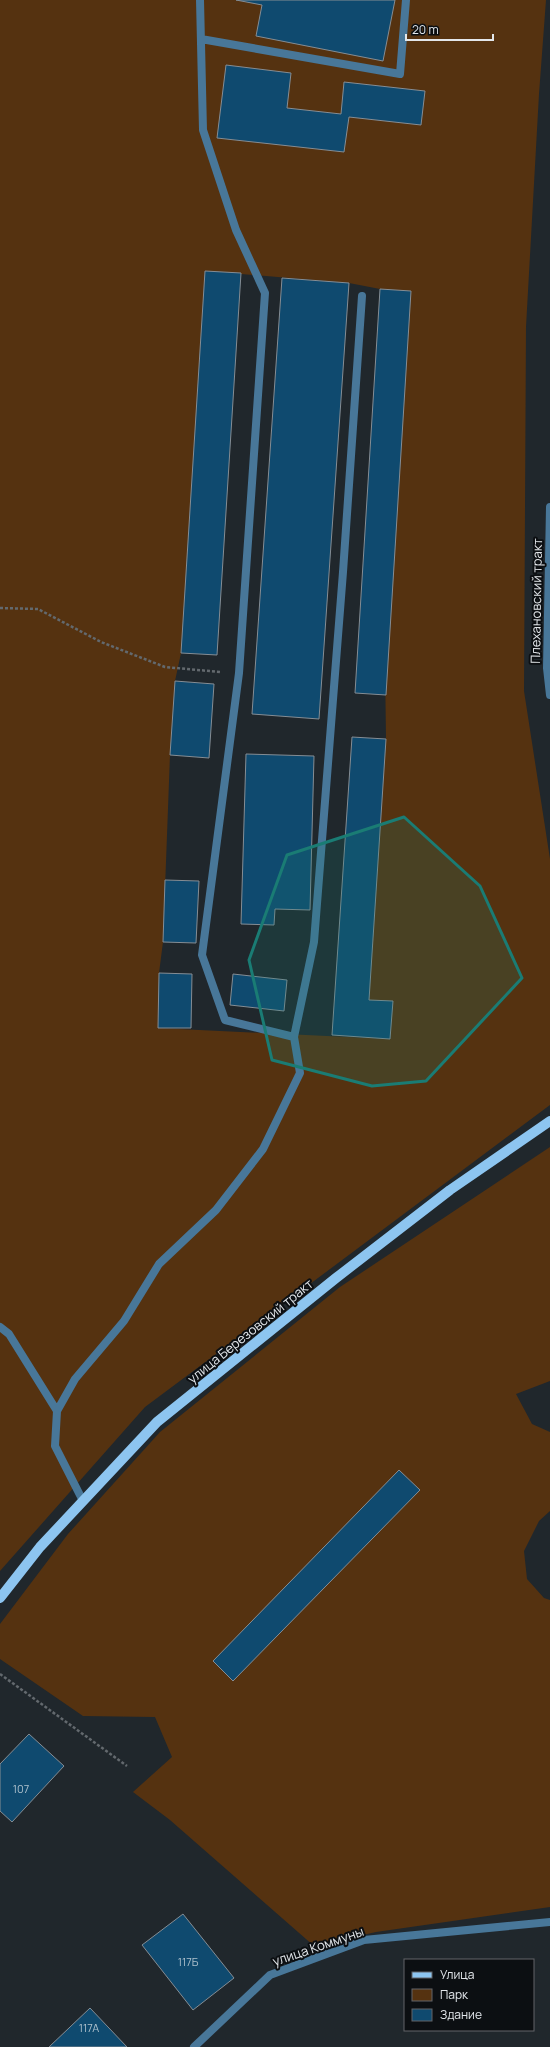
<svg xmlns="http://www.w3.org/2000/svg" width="550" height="2047" font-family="Manrope,sans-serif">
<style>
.green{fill:#553210;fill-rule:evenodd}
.building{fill:#0f4a6f;stroke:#858d94}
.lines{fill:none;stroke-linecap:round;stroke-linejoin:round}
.path{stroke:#63696e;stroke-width:2.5;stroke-dasharray:3 2;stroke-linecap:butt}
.service{stroke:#487799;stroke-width:8}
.minor{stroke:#487799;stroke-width:8}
.primary{stroke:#8dc5f0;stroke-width:10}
.marked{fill:#1a7c74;fill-opacity:0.2;stroke:#1a7c74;stroke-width:3;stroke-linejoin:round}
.labels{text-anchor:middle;stroke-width:4;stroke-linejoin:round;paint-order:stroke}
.number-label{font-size:11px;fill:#aec0cc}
.street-label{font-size:13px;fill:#e3e7eb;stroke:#0c0f12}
</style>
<rect width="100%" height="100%" fill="#20272c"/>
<!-- green -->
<path class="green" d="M0,0H546L539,94L526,327L524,691L550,859V1105L145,1407L0,1571ZM205,271L349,283L380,289L386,739L369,1000L392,1001L390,1039L158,1028L159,973L163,942L170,755L175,681L181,653Z
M550,1147V1381L516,1394L532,1424L550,1432V1511L539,1521L524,1551L527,1579L544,1598L550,1600V1907L376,1932L314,1946L170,1820L133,1792L172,1757L155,1717L83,1716L0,1659V1624L68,1534L160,1432L340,1287Z"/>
<!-- building -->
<path class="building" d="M236,0H395L383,61L256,36L262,5Z
M226,65L291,73L287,108L341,114L344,82L425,91L421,125L349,117L344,152L217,138Z
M205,271L241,273L217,655L181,653Z
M282,278L349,283L319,719L252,714Z
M380,289L411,291L386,695L355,693Z
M175,681L214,684L209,758L170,755Z
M352,737L386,739L369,1000L393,1001L390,1039L332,1035Z
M246,754L314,756L310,910L275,909L274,925L241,924Z
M165,880L199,881L196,943L163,942Z
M159,973L192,974L191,1028H158Z
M233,974L287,980L284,1011L230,1005Z
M399,1470L420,1490L233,1681L213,1661Z
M29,1734L64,1766L12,1822L0,1811V1764Z
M183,1914L234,1978L193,2010L142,1945Z
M90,2008L127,2047H49Z"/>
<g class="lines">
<!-- path -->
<path class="path" d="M0,608L38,609L101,642L165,667L220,672
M0,1674L127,1766"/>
<!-- service -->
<path class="service" d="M200,0L203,130L236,230L265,293L239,673L202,955L225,1020L294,1037
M201,39L400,74L406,0
M0,1327L9,1334L57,1411
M83,1501L55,1446L57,1411L75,1379L124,1321L159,1264L216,1210L263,1149L300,1073L294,1037L314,942L343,572L362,296"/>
<!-- minor -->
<path class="minor" d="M550,507L547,668L550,695
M194,2047L270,1975L364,1940L550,1922"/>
<!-- primary -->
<path class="primary" d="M0,1598L40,1547L157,1422L336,1278L450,1190L550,1121"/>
</g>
<!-- marked area -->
<path class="marked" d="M404,817L480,886L522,978L426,1081L372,1086L272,1060L249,960L287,855Z"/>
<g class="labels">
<!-- number labels -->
<g class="number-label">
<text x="21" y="1793">107</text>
<text x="188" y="1966">117Б</text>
<text x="89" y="2032">117А</text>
</g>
<!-- street labels -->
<g class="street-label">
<text transform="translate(536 601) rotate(-89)" y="5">Плехановский тракт</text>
<text transform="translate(250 1331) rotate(-39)" y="5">улица Березовский тракт</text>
<text transform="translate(318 1946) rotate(-19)" y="5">улица Коммуны</text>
</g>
</g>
<!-- legend -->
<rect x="404" y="1959" width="130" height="72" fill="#0c0f12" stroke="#626569"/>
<rect x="412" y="1972" width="20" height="6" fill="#8dc5f0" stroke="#626569"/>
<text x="440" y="1979" font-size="12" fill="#e3e7eb">Улица</text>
<rect x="412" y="1989" width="20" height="12" fill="#553210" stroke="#626569"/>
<text x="440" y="1999" font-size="12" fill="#e3e7eb">Парк</text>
<rect x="412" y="2009" width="20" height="12" fill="#0f4a6f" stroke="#626569"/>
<text x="440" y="2019" font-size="12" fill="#e3e7eb">Здание</text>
<!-- scale -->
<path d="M406 34v6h87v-6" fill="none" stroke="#e3e7eb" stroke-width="2"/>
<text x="412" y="34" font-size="12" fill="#e3e7eb" stroke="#0c0f12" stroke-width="3" paint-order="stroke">20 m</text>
</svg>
